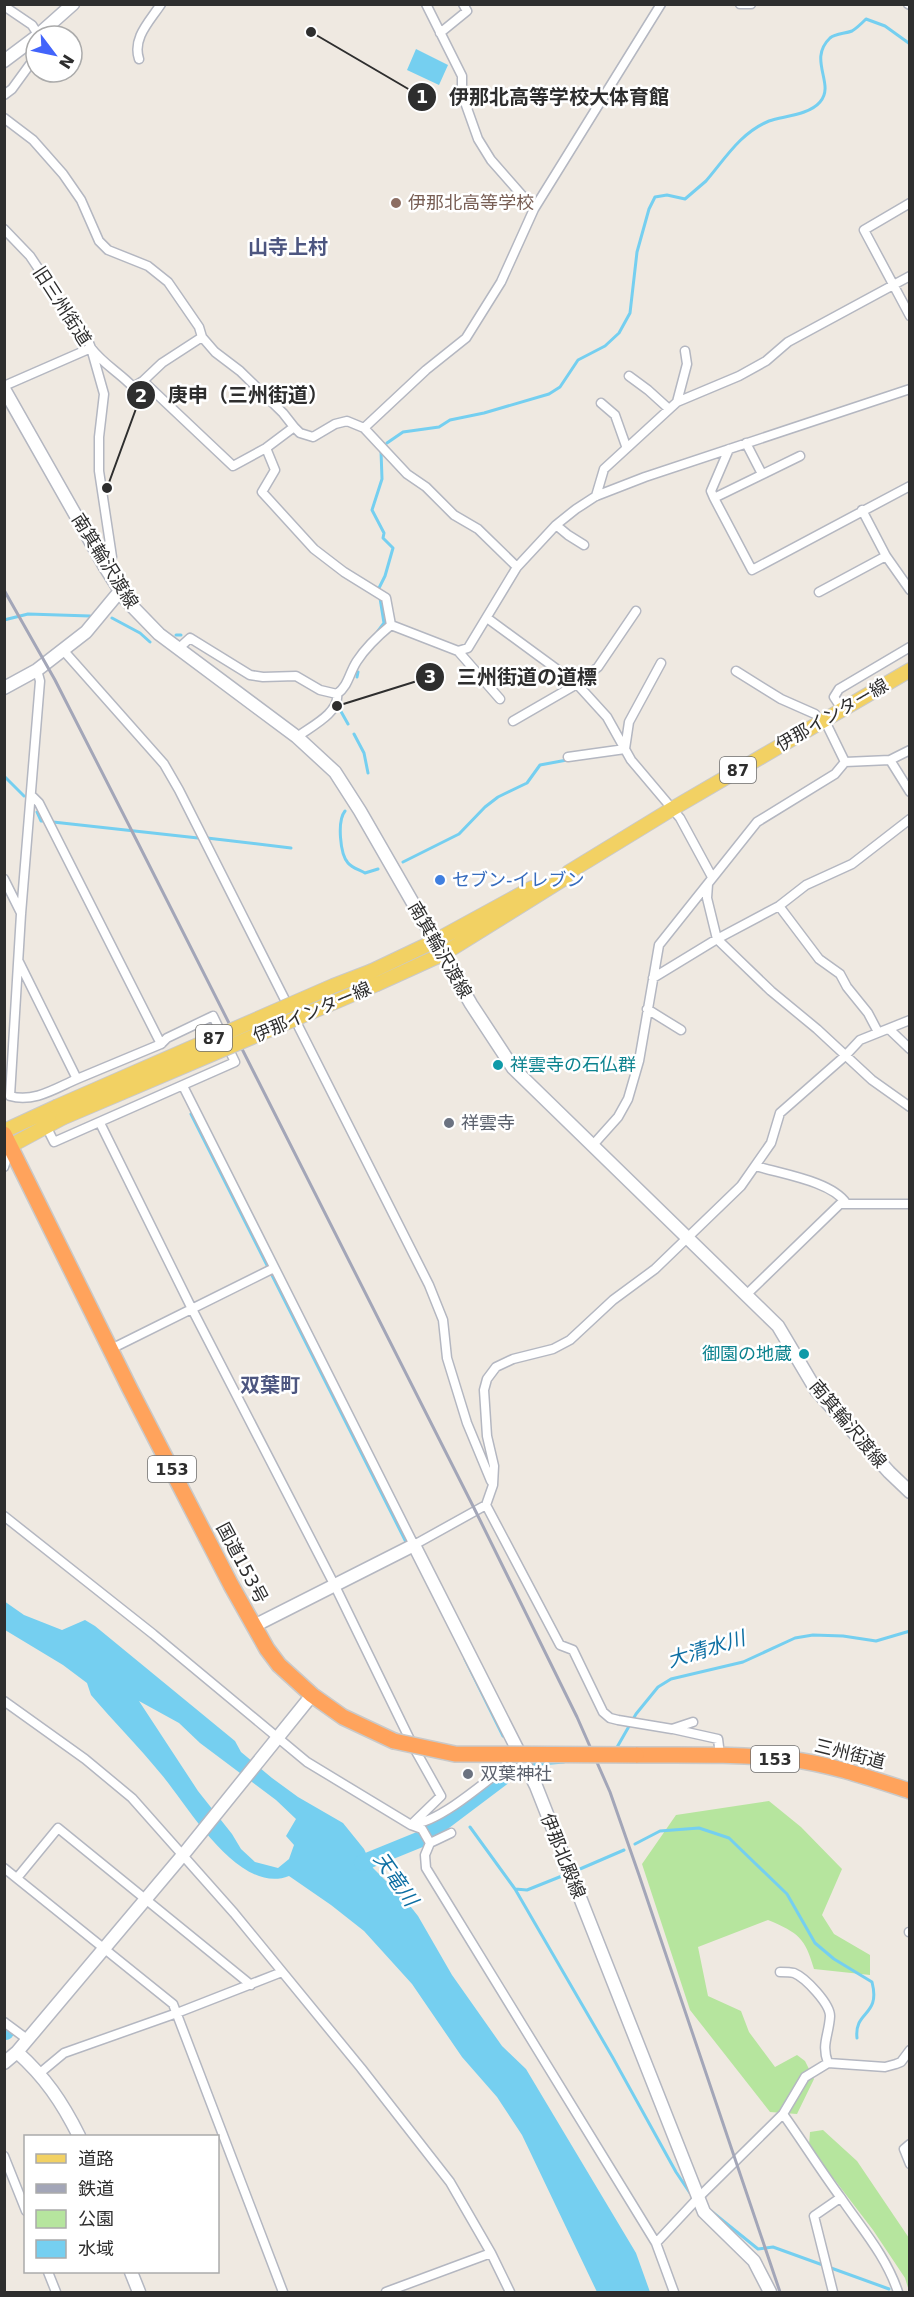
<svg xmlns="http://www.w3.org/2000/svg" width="914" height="2297" font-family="'DejaVu Sans','Noto Sans JP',sans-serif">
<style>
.green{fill:#b6e59e}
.water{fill:#75cff0;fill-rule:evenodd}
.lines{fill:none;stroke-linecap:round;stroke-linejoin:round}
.stream{stroke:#75cff0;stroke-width:3}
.river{stroke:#75cff0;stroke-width:16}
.street-casing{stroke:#b4b7c1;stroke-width:11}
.secondary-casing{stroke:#b4b7c1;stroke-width:15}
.primary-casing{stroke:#c9c9c9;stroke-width:16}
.highway-casing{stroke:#c9c9c9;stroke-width:18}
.street{stroke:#fff;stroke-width:8}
.secondary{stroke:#fff;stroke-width:12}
.primary{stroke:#f2d163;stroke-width:14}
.highway{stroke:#ffa35c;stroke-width:15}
.rail{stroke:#a3a6b8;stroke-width:3}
.primary-bridge-casing{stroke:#c9c9c9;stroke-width:16;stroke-linecap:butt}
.highway-bridge-casing{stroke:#c9c9c9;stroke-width:18;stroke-linecap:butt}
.primary-bridge{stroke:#f2d163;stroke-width:14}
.highway-bridge{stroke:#ffa35c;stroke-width:15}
.education-dot{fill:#8d6e63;stroke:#fff;stroke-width:2}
.shop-dot{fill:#3f7fe0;stroke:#fff;stroke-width:2}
.culture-dot{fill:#0f9aa8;stroke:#fff;stroke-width:2}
.worship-dot{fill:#6b7280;stroke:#fff;stroke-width:2}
.labels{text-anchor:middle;stroke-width:5;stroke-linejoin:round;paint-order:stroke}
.shield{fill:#fff;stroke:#6d6d6d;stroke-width:1.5}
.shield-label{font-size:16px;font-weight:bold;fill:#2e2e2e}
.education-label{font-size:18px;fill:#785e54;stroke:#fff;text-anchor:start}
.street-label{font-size:18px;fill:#2e2e2e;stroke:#fff}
.shop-label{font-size:18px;fill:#366cbe;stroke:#fff;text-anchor:start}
.culture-label{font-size:18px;fill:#0d838f;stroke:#fff;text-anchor:start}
.worship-label{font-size:18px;fill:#5b616d;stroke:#fff;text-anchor:start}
.neighbourhood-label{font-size:20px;font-weight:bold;fill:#4d5680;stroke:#fff}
.water-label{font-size:20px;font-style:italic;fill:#0d6fa3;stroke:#fff}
.leader{fill:none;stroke:#2e2e2e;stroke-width:2}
.callout-dot{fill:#2e2e2e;stroke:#fff;stroke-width:2}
.mark-label{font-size:18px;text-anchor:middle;font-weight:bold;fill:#fff}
.callout-label{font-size:20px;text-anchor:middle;font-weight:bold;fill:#2e2e2e;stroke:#fff;stroke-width:5;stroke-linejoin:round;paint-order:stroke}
</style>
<rect width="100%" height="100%" fill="#efe9e1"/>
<!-- green -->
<path class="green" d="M769,1801L801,1827L842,1869L822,1915L834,1934L870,1955V1975L814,1969C805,1938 799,1933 768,1920L698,1947L708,1996L741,2011L749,2032L775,2067L797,2055L805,2061L814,2079L797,2114L770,2112L690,2010L642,1864L676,1815Z
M823,2130L857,2161L909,2238V2291L905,2278L873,2230L834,2179L808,2158L810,2132Z"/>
<!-- water -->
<path class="water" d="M416,49L448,65L439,85L407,70Z
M4,1601L24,1615L62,1630L85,1620L95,1626L235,1741L241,1752L272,1778L298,1797L343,1823L364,1849L373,1868L407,1902L418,1916L452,1975L502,2046L526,2069L636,2253L650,2292H597L522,2135L497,2097L462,2057L412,1984L364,1931L331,1905L289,1876C239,1896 188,1806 161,1774C139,1747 114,1722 91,1695L87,1683L63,1665L5,1630ZM139,1701L179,1723L200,1743L276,1800L296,1819L286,1836L294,1845L289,1859L278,1868L255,1862L241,1849L232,1834L198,1791Z"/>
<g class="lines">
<!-- stream -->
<path class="stream" d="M387,443L403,432L439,427L450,420L484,413L549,394L560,387L578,360L605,346L619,333L630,313L637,252L649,209L655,197L667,195L685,199C692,193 699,187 706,181C725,159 740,133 769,121C784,116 809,115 820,102C836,84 807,60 830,38C836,33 845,34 852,31C857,28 862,23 866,19L885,26L910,44
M379,588L385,576L393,548L383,538L384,533L372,510L382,479L381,451
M112,618L140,633L150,642
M4,620L28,614L90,616
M378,631L384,623L380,598
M176,635H181
M357,677L358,672
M252,679L278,680
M339,708L348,724
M354,734L364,753L368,773
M4,776L24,796
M345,811C337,821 340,854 348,863C352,868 360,870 365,873L378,869
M37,812L41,821H44
M53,822L198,838
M207,838L291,848
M403,862L459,834L485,807L498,797L527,783L540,765L567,760
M191,1114L406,1542
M465,1659L503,1736
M616,1749L636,1714L658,1687L671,1679L743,1662L795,1638L813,1635L843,1636L876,1641L910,1631
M529,1765L564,1762
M459,1812L461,1815
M470,1827L515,1889L527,1890L567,1874
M635,1844L660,1831L699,1828L729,1838L787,1894L815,1943L834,1959L872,1982C881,2017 854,2010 857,2038
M573,1872L624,1850
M515,1889L613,2058L676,2172L690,2193
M711,2211L758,2249L773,2247L889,2289"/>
<!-- river -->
<path class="river" d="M362,1863L421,1839L518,1766
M4,2031L6,2032"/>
<defs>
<path id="street" d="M426,4L462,76V94L478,139L491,160L534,209
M740,4H751
M908,4L910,5
M4,6L32,25L39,36
M440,33L467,11L463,4
M139,59C132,38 150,21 161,4
M4,95L12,89L36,56
M4,118L33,140L63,174L81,200L99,241L108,250L148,266L168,282L199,327L202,337L215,352L240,371L283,413L294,427L300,433L313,437L335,424L347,421L364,428L407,474L426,487L454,515L478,529L517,567
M910,203L864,230L910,316
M4,229L30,256L58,298L85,333L91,348L104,394L99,437V471L112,557L105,567
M202,337L162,363L143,381L233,466L266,448L294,427
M685,351L687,364L677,402L739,376L766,361L788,342L910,276
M629,376L648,390L669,409
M4,386L91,348C103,364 120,373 133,387L143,381
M601,403L615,415L626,446
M364,428L426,370L466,338L501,282L534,209L661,4
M746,443L762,474
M266,448L275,470L262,492L314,549L344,572L386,598L391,625
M729,449L711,491L714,498L800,456
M596,496L604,469L677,402
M714,498L752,570L910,486
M862,510L886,556L910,590
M556,525L568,535L584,545
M819,592L886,556
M487,618L577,684L607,717L631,760L680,818L712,877
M391,625L458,651L468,648L517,567L556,525L576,509L596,496L645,477L910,389
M178,649L190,638L250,675L263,677L296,676L320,690L337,694
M63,650L164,764L179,790L429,1285L443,1320L447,1358L467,1423L491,1481
M458,651L500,699
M37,670L40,681L21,914L10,1096C34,1103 56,1088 77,1079
M736,671L781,699L815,714
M337,694C349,685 349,673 357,661C366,647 379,635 391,625
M842,709L834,697L839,689L910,647
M824,719L845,762
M513,721L577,684L598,667L636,611
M297,737C310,727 340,713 337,694
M568,757L625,749L629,722L661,663
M890,760L910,750
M31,795L39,803L161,1044L167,1038L213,1016L235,1062L54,1142L46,1126
M4,879L21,913
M708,884L707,898L717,939L771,991L817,1029L872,1080L910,1107
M779,906L819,959L840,974L847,987L868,1013L878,1032
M19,962L77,1079L161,1044
M653,978L717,939L779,906L806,885L852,864L910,819
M647,1009L681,1030
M889,1029L910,1049
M183,1086L414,1545L486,1505L493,1485L494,1466L487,1436L484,1390L487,1379L496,1367L513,1359L553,1349L570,1340L613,1300L655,1269L741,1186L771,1143L780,1113L845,1056L860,1040L910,1020
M100,1123L192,1309L335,1586L413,1746L441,1796L411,1825
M592,1146L618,1117L628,1099L639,1061L659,945L757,822L835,774L845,762L890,760L910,792
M756,1166C781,1174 831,1181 846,1203
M4,1167L10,1147
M746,1295L840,1204H910
M111,1349L274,1268
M486,1505L560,1645L573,1650L603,1712L610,1718L618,1720L672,1729L693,1722
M4,1516L153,1634L307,1762L411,1825L422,1829L430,1843
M4,1701L85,1759L132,1798L234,1913L361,2068L450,2182L491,2253L510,2292
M673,1729L718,1739L720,1755
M413,1824C442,1822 494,1774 519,1756
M451,1833L430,1843L425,1855L426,1868L656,2243L674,2292
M4,1868L173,2004L283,2292
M17,1878L58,1828L251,1985
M909,1932H910
M780,1972C785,1972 790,1972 794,1973C806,1978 830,2004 830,2016C829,2035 821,2044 828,2063
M4,2022L27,2039
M40,2073L64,2053L177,2013L282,1972
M783,2114C803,2142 821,2171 841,2198C862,2229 886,2256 898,2292
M910,2144L904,2149L910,2164
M4,2156L26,2211
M656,2243L699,2197L783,2114L805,2077L828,2063L885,2067L896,2064L901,2062L910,2050
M48,2272L56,2292
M386,2292L491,2253
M833,2292L814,2216L840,2198"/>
<path id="secondary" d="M37,36L73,4
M4,61L36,37
M4,389L105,567L126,600L159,634L297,737L335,772L360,811L471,1004L513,1068L778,1326L816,1390L889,1472L910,1492
M4,688L37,670L86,632L120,591
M254,1626L414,1545L536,1786L704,2212L754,2261L770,2292
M17,2052C45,2077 62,2102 79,2136
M4,2063L17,2052L187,1850L312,1695
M131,2272L139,2292"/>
<path id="primary" d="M372,971L435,941L532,888
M377,984L443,954L565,878L569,872L672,809L910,670
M4,1131L56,1107
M10,1146L62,1118"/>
<path id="highway" d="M4,1134L130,1389L231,1585L267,1649L279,1665L312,1695L343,1717L394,1741
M636,1755C687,1755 738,1754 789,1759C830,1764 870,1778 910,1791"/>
</defs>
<!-- street casing -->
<use href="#street" class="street-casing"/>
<!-- secondary casing -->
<use href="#secondary" class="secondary-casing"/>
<!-- primary casing -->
<use href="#primary" class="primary-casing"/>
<!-- highway casing -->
<use href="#highway" class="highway-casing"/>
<!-- street -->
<use href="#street" class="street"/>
<!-- secondary -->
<use href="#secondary" class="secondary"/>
<!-- primary -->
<use href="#primary" class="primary"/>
<!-- highway -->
<use href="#highway" class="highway"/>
<!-- rail -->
<path class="rail" d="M4,590L55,680L139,845L476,1512L577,1717L610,1792L639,1875L780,2292"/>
<defs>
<path id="primary-bridge" d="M56,1107L333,986L372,971
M62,1118L377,984"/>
<path id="highway-bridge" d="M394,1741L455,1754L636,1755"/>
</defs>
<!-- primary-bridge casing -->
<use href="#primary-bridge" class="primary-bridge-casing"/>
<!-- highway-bridge casing -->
<use href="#highway-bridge" class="highway-bridge-casing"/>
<!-- primary-bridge -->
<use href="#primary-bridge" class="primary-bridge"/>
<!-- highway-bridge -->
<use href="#highway-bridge" class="highway-bridge"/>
</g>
<!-- markers -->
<circle class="education-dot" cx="396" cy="203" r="6"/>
<circle class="shop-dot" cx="440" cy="880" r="6"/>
<g class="culture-dot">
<circle cx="498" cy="1065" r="6"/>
<circle cx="804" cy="1354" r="6"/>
</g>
<g class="worship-dot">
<circle cx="449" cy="1123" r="6"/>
<circle cx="468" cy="1774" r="6"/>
</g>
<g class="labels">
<!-- shield labels -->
<g class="shield">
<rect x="720" y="757" width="36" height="26" rx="4.5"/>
<rect x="196" y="1025" width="36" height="26" rx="4.5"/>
<rect x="148" y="1456" width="48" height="26" rx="4.5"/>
<rect x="751" y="1746" width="48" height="26" rx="4.5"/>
</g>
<g class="shield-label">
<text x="738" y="776">87</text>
<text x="214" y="1044">87</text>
<text x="172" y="1475">153</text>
<text x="775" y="1765">153</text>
</g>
<!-- education labels -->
<g class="education-label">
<text x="408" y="209">伊那北高等学校</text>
</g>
<!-- street labels -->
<g class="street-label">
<text transform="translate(62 306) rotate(57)" y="6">旧三州街道</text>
<text transform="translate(105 561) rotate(58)" y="6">南箕輪沢渡線</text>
<text transform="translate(832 715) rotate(-30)" y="6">伊那インター線</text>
<text transform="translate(440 950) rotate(60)" y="6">南箕輪沢渡線</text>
<text transform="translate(312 1012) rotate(-23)" y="6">伊那インター線</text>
<text transform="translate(848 1424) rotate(50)" y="6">南箕輪沢渡線</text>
<text transform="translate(242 1563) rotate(62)" y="6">国道153号</text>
<text transform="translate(850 1754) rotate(14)" y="6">三州街道</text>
<text transform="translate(563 1856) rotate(68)" y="6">伊那北殿線</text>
</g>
<!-- shop labels -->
<g class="shop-label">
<text x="452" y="886">セブン-イレブン</text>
</g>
<!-- culture labels -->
<g class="culture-label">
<text x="510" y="1071">祥雲寺の石仏群</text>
<text x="792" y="1360" text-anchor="end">御園の地蔵</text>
</g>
<!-- worship labels -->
<g class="worship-label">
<text x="461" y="1129">祥雲寺</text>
<text x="480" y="1780">双葉神社</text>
</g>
<!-- neighbourhood labels -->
<g class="neighbourhood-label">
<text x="288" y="254">山寺上村</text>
<text x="270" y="1392">双葉町</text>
</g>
<!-- water labels -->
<g class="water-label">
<text transform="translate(706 1649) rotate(-17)" y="7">大清水川</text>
<text transform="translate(396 1879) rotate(55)" y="7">天竜川</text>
</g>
</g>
<!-- callouts -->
<path class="leader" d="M311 32L422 97M107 488L141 395M337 706L430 677"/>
<g class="callout-dot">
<circle cx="311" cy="32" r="6"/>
<circle cx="107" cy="488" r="6"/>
<circle cx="337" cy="706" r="6"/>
<circle cx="422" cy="97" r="15"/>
<circle cx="141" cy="395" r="15"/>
<circle cx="430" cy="677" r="15"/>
</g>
<g class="mark-label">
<text x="422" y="103">1</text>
<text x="141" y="402">2</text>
<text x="430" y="683">3</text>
</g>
<g class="callout-label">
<text x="559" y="104">伊那北高等学校大体育館</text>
<text x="248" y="402">庚申（三州街道）</text>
<text x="527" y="684">三州街道の道標</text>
</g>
<!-- border -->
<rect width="914" height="2297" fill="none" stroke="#2e2e2e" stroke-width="12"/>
<!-- legend -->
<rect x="24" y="2135" width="195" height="138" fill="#ffffff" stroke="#ababab" stroke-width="1.5"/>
<rect x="36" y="2154" width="30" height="9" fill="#f2d163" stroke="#ababab" stroke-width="1.5"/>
<text x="78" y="2165" font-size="18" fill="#2e2e2e">道路</text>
<rect x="36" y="2184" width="30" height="9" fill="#a3a6b8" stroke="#ababab" stroke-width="1.5"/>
<text x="78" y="2195" font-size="18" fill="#2e2e2e">鉄道</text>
<rect x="36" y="2210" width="30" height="18" fill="#b6e59e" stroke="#ababab" stroke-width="1.5"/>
<text x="78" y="2225" font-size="18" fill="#2e2e2e">公園</text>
<rect x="36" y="2240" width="30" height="18" fill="#75cff0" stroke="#ababab" stroke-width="1.5"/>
<text x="78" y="2255" font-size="18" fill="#2e2e2e">水域</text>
<!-- north arrow -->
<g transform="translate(54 54) rotate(122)"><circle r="28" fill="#ffffff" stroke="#ababab" stroke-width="1.5"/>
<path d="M0-4.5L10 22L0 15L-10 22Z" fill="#4264fb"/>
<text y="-9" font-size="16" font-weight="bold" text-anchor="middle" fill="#2e2e2e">N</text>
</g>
</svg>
